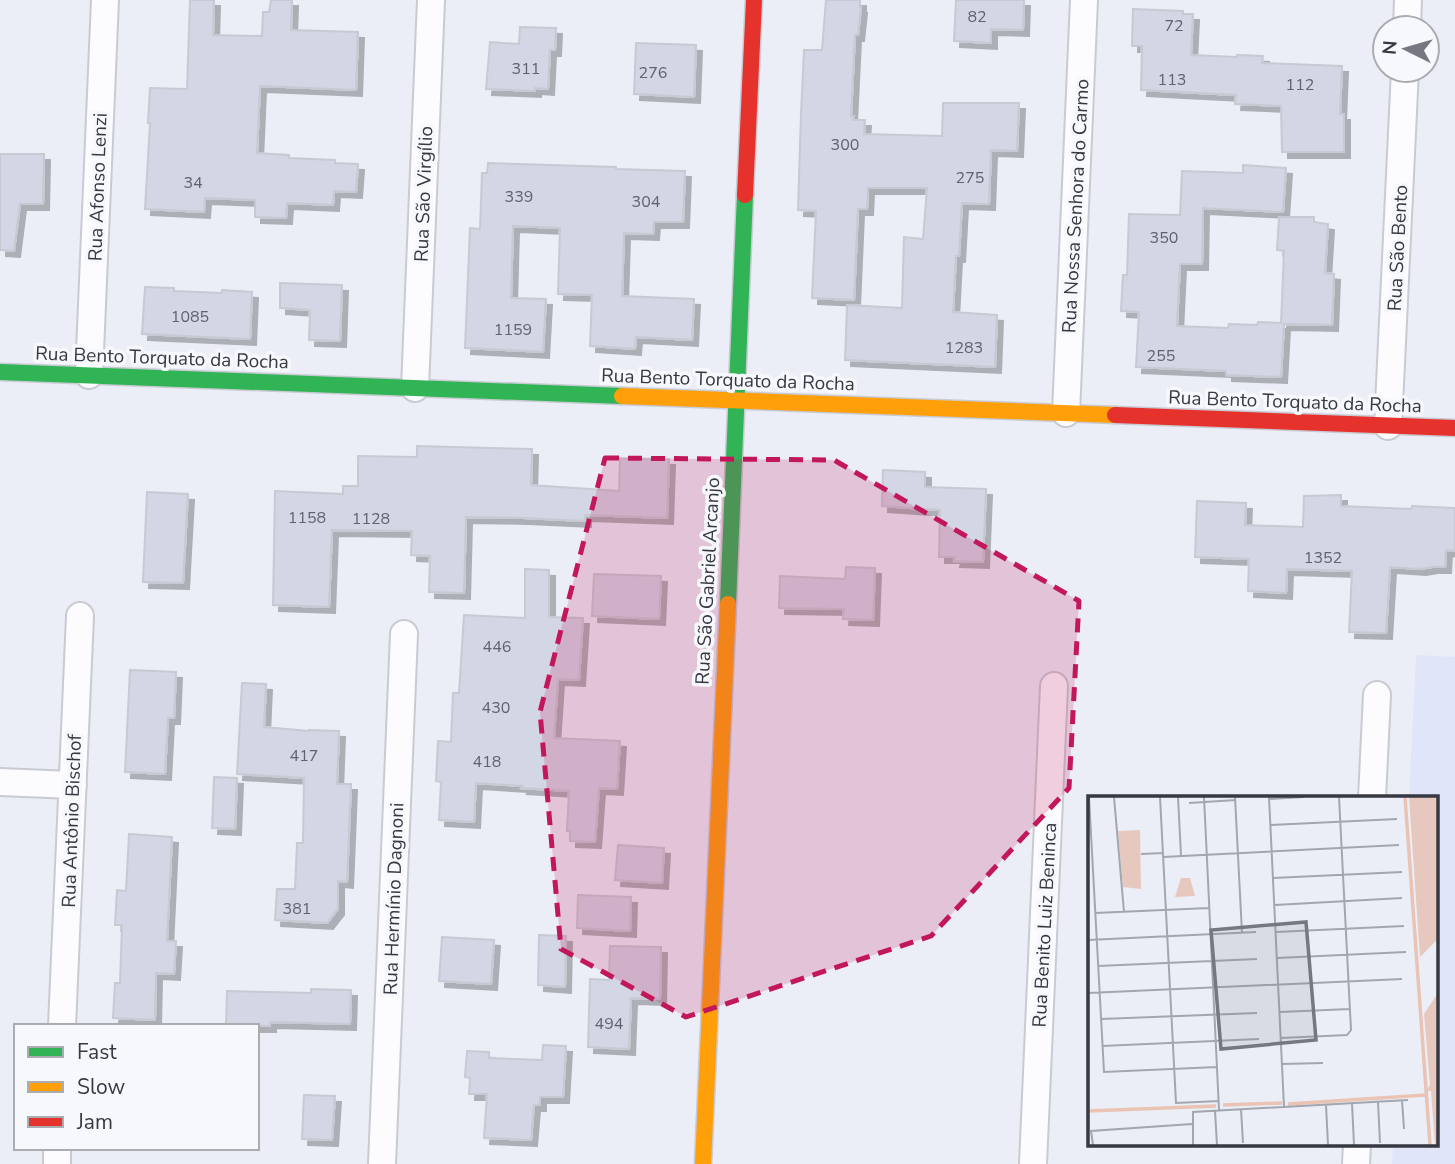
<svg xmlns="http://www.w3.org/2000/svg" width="1455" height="1164" font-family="'Nunito Sans',sans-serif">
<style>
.built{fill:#e1e5fa}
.building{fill:#d3d6e4;stroke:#c7cad2;stroke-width:2;filter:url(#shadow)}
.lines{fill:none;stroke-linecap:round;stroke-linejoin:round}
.street-casing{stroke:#c9cbd3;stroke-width:30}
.fast-casing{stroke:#c9cbd3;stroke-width:19}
.slow-casing{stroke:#c9cbd3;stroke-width:19}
.jam-casing{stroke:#c9cbd3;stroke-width:19}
.street{stroke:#fcfcfe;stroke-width:26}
.fast{stroke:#30b455;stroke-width:16}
.slow{stroke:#ff9f0a;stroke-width:16}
.jam{stroke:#e5322d;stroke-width:16}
.marked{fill:#c2185b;fill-opacity:0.2;stroke:#c2185b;stroke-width:5;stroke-dasharray:14 9;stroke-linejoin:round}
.labels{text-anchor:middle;stroke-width:7;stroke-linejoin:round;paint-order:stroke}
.number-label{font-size:16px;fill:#60626c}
.street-label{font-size:19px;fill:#373942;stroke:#f6f8fc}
.inset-river{fill:none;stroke:#eac3b4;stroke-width:3.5}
.inset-road{fill:none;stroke:#a3a6af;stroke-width:2}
.view{fill:#767881;fill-opacity:0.15;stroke:#767881;stroke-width:3.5}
.inset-edge{fill:none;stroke:#373942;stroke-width:3.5}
</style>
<defs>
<filter id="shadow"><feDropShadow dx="6" dy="6" stdDeviation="0" flood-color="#0004"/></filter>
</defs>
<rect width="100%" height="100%" fill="#ebeef7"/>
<!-- built -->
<path class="built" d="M1416,655L1455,657V1164H1392L1393,1145H1436V798H1409Z"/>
<!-- building -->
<path class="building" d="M190,0H214L213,35L262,36L263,12H269L271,0H292L291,30L358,32L356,90L260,86L257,153L289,155V158L335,160V163L358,164L356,192L334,191L333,205L287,203L286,218L255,217V200L205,198L204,212L145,209L150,123H148L150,88L187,89Z
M826,0H860V7H861L858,35H855L851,116H854L853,120H865L864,134L942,136L943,103H1019L1017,151L991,150L989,204L962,203L959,256H956L953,312L997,315L995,367L845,360L847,305L902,308L904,237L923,239L927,188H868L867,209H858L854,300L812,298L816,211L798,210L801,114L804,50H822Z
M956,0H1024L1023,30L991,29V43L954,41Z
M1133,9L1183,11V14H1193L1191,55L1237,57V55L1263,56L1262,63L1342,66L1340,114H1344V152H1282L1281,106L1235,104L1236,95L1141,90L1142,46H1132Z
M520,27L556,28L555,50H550L548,89L535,88V91L486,89L490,42L519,44Z
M636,43L696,45L694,97L634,94Z
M0,154H44L43,204H20L14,251L0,250Z
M488,163L616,167V169L685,171L683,222H654L653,234L624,233L622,296L694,299L692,340L636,337L635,349L590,346L592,295L558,294L560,228L513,226L511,298L546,299L543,352L465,348L470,228L480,229L482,173H487Z
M1243,165L1286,168L1283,212L1203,208L1202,264H1180L1177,326L1228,328L1229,324L1257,325L1258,322L1281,323L1284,251L1277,250L1279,217H1314V222L1328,224L1325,273L1334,274L1332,325L1284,324L1281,377L1226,375V371L1136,367L1139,312L1121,311L1123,275H1127L1129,214L1180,215L1182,171L1243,173Z
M280,283L342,285L340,341L309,340L310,310L280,308Z
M145,287L174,288V291L222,293V290L252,292L250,339L142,334Z
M417,446L532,449L531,485L619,491L620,458L669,459L667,518L585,515V521L523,518L466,517L464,593L429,592L430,556L411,555L412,531L332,530L329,607L273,605L275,491L343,494V486H358V456L417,457Z
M883,470L925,472V487L986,489L983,562L954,561L955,557H939L940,510L882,506Z
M147,492L188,494L183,583L143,582Z
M1341,495V506L1411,509L1412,506L1455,508V551L1446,550L1445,567H1432L1420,569L1390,567L1386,633L1349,632L1352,571L1287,569L1286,593L1248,591L1249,559L1195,557L1197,501L1246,503L1245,525L1303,527L1304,496Z
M846,567L875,568L873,620L843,619L844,609L779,608L780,576L845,579Z
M525,569L549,570V617L583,618L579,680L558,679L554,738L620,741L617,789L599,788L595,842L570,841V831H567L569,791L521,788L522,786L476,783L474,822L439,820L441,782L436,781L438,741L451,742L453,693H459L464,615L525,618Z
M594,574L661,576L659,619L592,616Z
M130,670L176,672L174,718H168L165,774L125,772Z
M242,683L266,684L264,727L309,731V730L339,731L337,784H351L347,882L338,881V909L327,923L275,920L277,889H295L297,843H303L304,778L237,774Z
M214,777L237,778L235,829L212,828Z
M129,834L172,837L167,941H176L174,974L156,973L155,1020L113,1018L115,983H120L122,925H115L117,890L126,891Z
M618,845L664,848L662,883L615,880Z
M578,895L631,897L630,931L577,928Z
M539,935L566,936L565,987L538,985Z
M442,937L494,940L491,984L439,981Z
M610,946L661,947L660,999L631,998L629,1049L588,1047L590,979L609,980Z
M311,989L351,990L350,1024L270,1022V1026H226L227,991L311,993Z
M543,1045L566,1046L563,1097H540V1105H534L531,1140L484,1138L487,1094H469L470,1078L465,1077L467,1051L489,1052V1058L542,1060Z
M304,1095L335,1096L332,1140L302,1139Z"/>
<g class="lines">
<defs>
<path id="street" d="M1407,28L1408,0
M89,375L105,0
M415,388L431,0
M1066,413L1084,0
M1388,426L1405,70
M0,782L73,785
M1372,798L1377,695
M62,1026L80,616
M57,1164V1148
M382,1164L404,634
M1033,1164L1054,686
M1356,1164L1357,1145"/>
<path id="fast" d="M0,372L622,396
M728,604L745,195"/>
<path id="slow" d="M622,396L1115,415
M703,1164L728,604"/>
<path id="jam" d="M745,195L754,0
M1115,415L1455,428"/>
</defs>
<!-- street casing -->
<use href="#street" class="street-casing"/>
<!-- fast casing -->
<use href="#fast" class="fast-casing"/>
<!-- slow casing -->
<use href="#slow" class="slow-casing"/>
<!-- jam casing -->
<use href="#jam" class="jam-casing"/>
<!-- street -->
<use href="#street" class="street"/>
<!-- fast -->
<use href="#fast" class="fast"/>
<!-- slow -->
<use href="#slow" class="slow"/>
<!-- jam -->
<use href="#jam" class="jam"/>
</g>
<!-- marked area -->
<path class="marked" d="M605,458L834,460L1079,601L1069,788L931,936L686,1017L561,949L540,712Z"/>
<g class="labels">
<!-- number labels -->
<g class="number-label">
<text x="977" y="22">82</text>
<text x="1174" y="31">72</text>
<text x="526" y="74">311</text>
<text x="653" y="78">276</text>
<text x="1172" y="85">113</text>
<text x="1300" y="90">112</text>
<text x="845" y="150">300</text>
<text x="970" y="183">275</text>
<text x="193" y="188">34</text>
<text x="519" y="202">339</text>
<text x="646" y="207">304</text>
<text x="1164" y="243">350</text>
<text x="190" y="322">1085</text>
<text x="513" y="335">1159</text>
<text x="964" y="353">1283</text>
<text x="1161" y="361">255</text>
<text x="307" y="523">1158</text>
<text x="371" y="524">1128</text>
<text x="1323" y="563">1352</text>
<text x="497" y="652">446</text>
<text x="496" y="713">430</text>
<text x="304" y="761">417</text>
<text x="487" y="767">418</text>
<text x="297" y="914">381</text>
<text x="609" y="1029">494</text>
</g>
<!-- street labels -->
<g class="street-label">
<text transform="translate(97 187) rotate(-88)" y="7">Rua Afonso Lenzi</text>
<text transform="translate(423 194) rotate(-88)" y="7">Rua São Virgílio</text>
<text transform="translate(1075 206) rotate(-87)" y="7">Rua Nossa Senhora do Carmo</text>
<text transform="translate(1397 248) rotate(-87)" y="7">Rua São Bento</text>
<text transform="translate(162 357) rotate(2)" y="7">Rua Bento Torquato da Rocha</text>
<text transform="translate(728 379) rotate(2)" y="7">Rua Bento Torquato da Rocha</text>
<text transform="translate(1295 401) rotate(2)" y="7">Rua Bento Torquato da Rocha</text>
<text transform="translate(707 581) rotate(-87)" y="7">Rua São Gabriel Arcanjo</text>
<text transform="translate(71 821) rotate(-88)" y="7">Rua Antônio Bischof</text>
<text transform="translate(393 899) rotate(-88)" y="7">Rua Hermínio Dagnoni</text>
<text transform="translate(1044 925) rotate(-87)" y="7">Rua Benito Luiz Beninca</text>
</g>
</g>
<!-- overview -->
<g transform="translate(1088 796)">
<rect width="350" height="350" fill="#ebeef7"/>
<path d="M321,1H350V143L332,161ZM52,34L53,93L35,91L30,35ZM93,82H102L107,100L87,101ZM350,197V349H347L343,295H338L342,289L336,218Z" fill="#e6c8be"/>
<path class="inset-river" d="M317,1L342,349M200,308L338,299M135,309L194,307M0,315L128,310"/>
<path class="inset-road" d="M1,1L16,276L129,271M26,1L36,116M72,1L88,307L131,305M90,1L93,60M116,1L131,314M147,1L154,137M181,1L196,311M181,3L216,1M101,7L148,4M183,29L309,23M53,58L75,57M75,61L311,49M185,82L314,76M187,109L314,102M7,117L121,112M188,136L316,130M0,144L168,136M189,162L318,156M10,170L169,163M0,197L314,183M192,216L262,213M13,223L169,217M193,242L259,239L263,234L251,1M14,250L171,243M194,268L235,267M314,304L316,333M290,306L292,347M264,307L266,349M238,309L240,349M153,313L155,347M127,315L129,349M5,349L3,335L104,328M105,349V316L320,304"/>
<path class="view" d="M218,126L228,244L133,253L123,134Z"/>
<rect width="350" height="350" class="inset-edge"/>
</g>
<!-- legend -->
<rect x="14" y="1024" width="245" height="126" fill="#f6f8fc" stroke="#aaacb2" stroke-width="2"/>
<rect x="28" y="1047" width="35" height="10" fill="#30b455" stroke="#aaacb2" stroke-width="2"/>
<text x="77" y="1059" font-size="21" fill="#373942">Fast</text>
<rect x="28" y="1082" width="35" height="10" fill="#ff9f0a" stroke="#aaacb2" stroke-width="2"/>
<text x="77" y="1094" font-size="21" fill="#373942">Slow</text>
<rect x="28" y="1117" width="35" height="10" fill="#e5322d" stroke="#aaacb2" stroke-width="2"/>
<text x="77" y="1129" font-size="21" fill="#373942">Jam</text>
<!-- north arrow -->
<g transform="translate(1406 49) rotate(275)"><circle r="33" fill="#f6f8fc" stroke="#aaacb2" stroke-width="2"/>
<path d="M0-5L12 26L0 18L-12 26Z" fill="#767881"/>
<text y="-10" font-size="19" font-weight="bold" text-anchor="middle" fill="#373942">N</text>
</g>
</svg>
